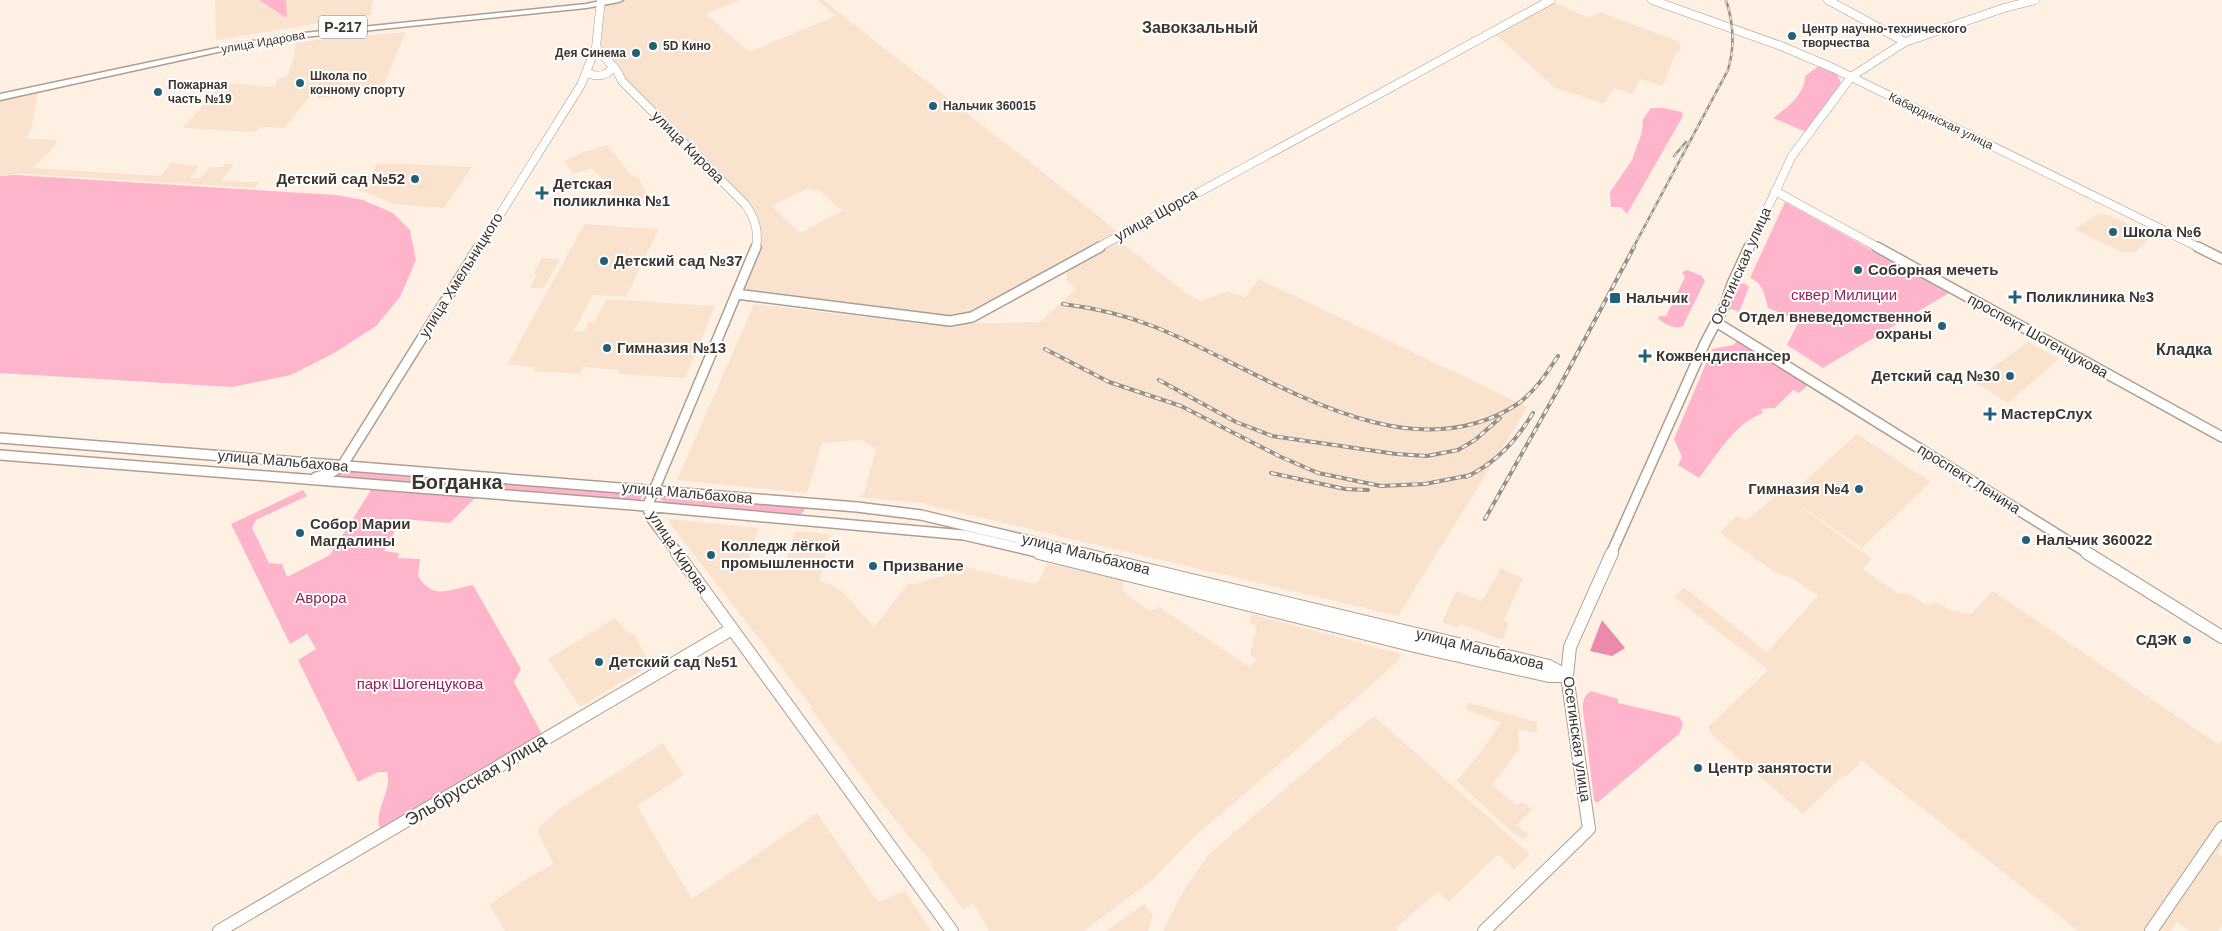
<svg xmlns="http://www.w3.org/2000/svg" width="2222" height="931" font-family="Arial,sans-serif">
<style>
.built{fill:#fae3ce;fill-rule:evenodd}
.green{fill:#feb4cb}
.forest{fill:#ec8aab}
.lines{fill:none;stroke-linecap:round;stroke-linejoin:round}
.secondary-far2-casing{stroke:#ae9e90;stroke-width:9}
.secondary-far1-casing{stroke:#ae9e90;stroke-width:12}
.secondary-casing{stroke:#ae9e90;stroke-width:14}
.primary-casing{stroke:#ae9e90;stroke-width:3}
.secondary-far2{stroke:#fff;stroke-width:8}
.secondary-far1{stroke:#fff;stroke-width:9}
.secondary{stroke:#fff;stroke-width:12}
.primary{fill:#fff;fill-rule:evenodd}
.rail-far1-casing{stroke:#9a9087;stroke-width:2.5}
.rail-casing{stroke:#9a9087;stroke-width:4}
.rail-far1{stroke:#fff;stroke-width:1;stroke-dasharray:4.5;stroke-linecap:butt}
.rail{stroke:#fff;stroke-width:2;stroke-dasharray:5.5;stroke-linecap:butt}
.poi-dot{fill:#236077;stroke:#fff;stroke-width:2}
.labels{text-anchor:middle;stroke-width:4;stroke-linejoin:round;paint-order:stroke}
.far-poi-label{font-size:12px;font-weight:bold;fill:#3c3630;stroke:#fff;text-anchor:start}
.far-street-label{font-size:12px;fill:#3c3630;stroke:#fff}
.shield{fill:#fff;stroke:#76726e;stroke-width:1}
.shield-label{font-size:14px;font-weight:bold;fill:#3c3630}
.street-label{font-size:15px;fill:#3c3630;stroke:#fff}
.poi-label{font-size:15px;font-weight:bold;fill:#3c3630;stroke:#fff;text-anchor:start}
.park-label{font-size:15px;fill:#932153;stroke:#fff}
.far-district-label{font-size:16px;font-weight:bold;fill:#3c3630;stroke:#fff}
.neighbourhood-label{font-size:16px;font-weight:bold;fill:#3c3630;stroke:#fff}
.near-street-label{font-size:18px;fill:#3c3630;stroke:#fff}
.district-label{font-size:20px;font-weight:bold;fill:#3c3630;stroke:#fff}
</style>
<rect width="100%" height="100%" fill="#fef1e4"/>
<!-- built -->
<path class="built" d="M215,0H373L371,15L216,40Z
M619,0H740L706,14L749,52L836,16L817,0H823L1101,218L1119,234L962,320L736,294L754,252L755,218L604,59L596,40L599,4ZM809,188L813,191L818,189L842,211L800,233L772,206Z
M1555,3L1589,18L1600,12L1680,42V49L1675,55L1663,86L1640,79L1633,94L1614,88L1604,104L1555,88L1495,34Z
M406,32L382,89L335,93L332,97L317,98L319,94H312L284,128L260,127L255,132L183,128L223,83L274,87L278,79L287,76L294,57L296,42Z
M39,90L31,130L25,138L56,140L55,146L33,168L160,176L171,163L199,166L190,178H200L210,167H222L226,164H234L221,181L260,182L255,188L26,174L0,175V98Z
M608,145L631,175L639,178L647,196L626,206L608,192L614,189L591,168L573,174L564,161L583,152Z
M378,163L472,167L444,208L393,204L366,192L358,191Z
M2100,214L2108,215L2153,235L2135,253L2129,251L2126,254L2074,229Z
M584,224L659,229L626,297L593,295L574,331L584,332L589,322H594L606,299L715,306L685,378L618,374L619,370L583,367L580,374L533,371L535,367L507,365Z
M1119,241L1186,293L1201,301L1228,291L1245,297L1259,279L1528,407L1398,616L920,503L858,497L864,493L876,449L862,440L822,443L807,493L677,480L754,304L924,324L1040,322L1076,289L1066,280L1068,268Z
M542,258L560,259L544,288H530L537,274H533Z
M2028,342L2059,359L2008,403L1973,381Z
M1857,434L1931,482L1862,548L1792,500L1872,559L1863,569L1899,594H1910L1926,605L1936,602L1950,610L1971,614L1993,591L2219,745L2222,741V846L2217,853L2222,857V926L2218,931H2189L2177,922L2171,931H2078L1862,761L1851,773L1841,777L1803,814L1712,735L1708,727L1768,670L1674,597L1684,587L1767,652L1818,596L1792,578L1776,573L1720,533L1736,516L1747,520L1780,492L1787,497Z
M669,519L759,528L749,558L786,561L795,531L830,534L820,581L833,585L844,593L874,627L908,584H914L953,573L962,575L966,567L1034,584L1040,580L1047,563L1124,581L1122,590L1149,611L1159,607L1250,667L1257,659L1250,655L1257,626L1249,623L1251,614L1402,654L1396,663L1353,701L1192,839L1152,880L1084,931H989L973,903L963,910L931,866L933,864L909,837L873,792L811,709L812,707L671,525Z
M1501,568L1523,578L1504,620L1509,623L1503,640L1461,624L1456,628L1442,622L1456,591L1482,601Z
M615,618L627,632L635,635L650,665L580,707L548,659Z
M1467,702L1537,722V733L1518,729L1519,749L1492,785L1517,805L1522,802L1533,809L1517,825L1529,835L1523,839L1513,833L1456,781L1477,757L1501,723L1467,710Z
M1374,716L1530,854L1514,870L1498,854L1449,902L1438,891L1396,928L1398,931H1163L1184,890L1209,854L1306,771Z
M663,743L684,775L637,806L692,899L817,813L878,902L905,891L931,931H505L489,905L526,879L553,864L537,829L559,809Z
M1144,904L1153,915L1148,931H1106Z"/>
<!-- green -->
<path class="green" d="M259,0H286L287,17H285Z
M1820,65L1837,74L1841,83L1806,132L1773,118C1787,108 1805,94 1805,76Z
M1651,108H1663L1682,112L1683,116L1627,214L1621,207H1611L1610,192L1632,160L1642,132L1643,119Z
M15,175L336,195L363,200L393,213L410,230L416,260L400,297L376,326L336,352L291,375L232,387L0,373V176Z
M1785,202L1949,293L1823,368L1787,345L1799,321L1768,308C1765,296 1763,283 1750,278Z
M1687,270L1702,276L1705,281L1683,326C1676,330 1663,324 1658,318L1660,316H1666L1685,277L1682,272Z
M1744,283L1749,287L1739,312L1729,308L1740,284Z
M1739,339L1808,385L1799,393L1793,390L1775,408L1761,409L1763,413C1735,423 1716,456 1699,478L1678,465L1682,457L1674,439L1712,349L1733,345Z
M345,470L643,494L640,501L337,477V474Z
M303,490L307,496L256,520L252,528L269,563L282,564L287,577L330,555L371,490L475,498L450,523L402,519L384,551L399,553L398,558L420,559L418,576C434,601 449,589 473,585L521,669L514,682L542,734L380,829C373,810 393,791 387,772H378L358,782L298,660L316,649L307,634L290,644L231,524Z
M665,495L802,506L805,510L800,515L664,503L660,499Z
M1591,691L1618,699V703L1679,717L1683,724L1679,734L1597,803L1594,800L1583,710C1582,703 1584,695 1591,691Z"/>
<!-- forest -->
<path class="forest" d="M1602,620L1625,648L1612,656L1590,651Z"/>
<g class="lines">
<defs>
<path id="secondary-far2" d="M1652,0L1781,46L1833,68L2200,248
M1828,0L1905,42
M596,47L617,71L622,81L745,204C755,218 759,231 756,248
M587,70L589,74C599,77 607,76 613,67
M1775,191L1879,248
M479,248L581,85L596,47L601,0
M1097,248L1551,0
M1749,248L1792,156L1851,77L1905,42L2004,8L2035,0"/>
<path id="secondary-far1" d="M1877,247L2222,437
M2198,247L2222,259
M736,294L950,321L972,317L1100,247
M1716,322L2089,554
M0,438L857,507L921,515L1084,554
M0,455L633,505L964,535L1045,554
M316,477L331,473L342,466L479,247
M678,554L652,519L647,507L756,247
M1611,554L1705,343L1725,305L1732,284L1749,247"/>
<path id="secondary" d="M677,553L952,931
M1039,553L1423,648L1549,676H1567
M1079,553L1549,666L1567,676
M2087,553L2222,637
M219,931L732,629
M1484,931L1589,829L1567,676L1570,647L1612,553
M2151,931L2222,828"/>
<path id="primary" d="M606,0H623L619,2L586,8L294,38L236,48L0,100V94L236,44L294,34L586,4Z"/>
</defs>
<!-- secondary-far2 casing -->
<use href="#secondary-far2" class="secondary-far2-casing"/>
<!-- secondary-far1 casing -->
<use href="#secondary-far1" class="secondary-far1-casing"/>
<!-- secondary casing -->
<use href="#secondary" class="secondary-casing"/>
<!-- primary casing -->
<use href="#primary" class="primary-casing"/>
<!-- secondary-far2 -->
<use href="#secondary-far2" class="secondary-far2"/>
<!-- secondary-far1 -->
<use href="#secondary-far1" class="secondary-far1"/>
<!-- secondary -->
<use href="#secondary" class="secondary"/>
<!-- primary -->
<use href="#primary" class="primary"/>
<defs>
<path id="rail-far1" d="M1674,156L1686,142
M1633,248L1728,70C1735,46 1734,24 1726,0"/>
<path id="rail" d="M1063,304C1095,308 1125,315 1155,327C1261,369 1401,478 1516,405C1534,393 1547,373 1558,356
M1045,349L1109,382L1181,406L1281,457L1318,473L1381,486L1425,484L1471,475
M1159,380L1236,422L1272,436L1396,454L1427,456L1458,450L1475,440L1500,418
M1271,473L1345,489L1368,490
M1466,477C1496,463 1516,441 1533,413
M1485,519L1556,393L1634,247"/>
</defs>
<!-- rail-far1 casing -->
<use href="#rail-far1" class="rail-far1-casing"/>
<!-- rail casing -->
<use href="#rail" class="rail-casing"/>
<!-- rail-far1 -->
<use href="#rail-far1" class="rail-far1"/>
<!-- rail -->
<use href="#rail" class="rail"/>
</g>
<!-- markers -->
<g class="poi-dot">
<circle cx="1792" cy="36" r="5"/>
<circle cx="653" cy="46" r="5"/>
<circle cx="636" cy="53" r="5"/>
<circle cx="300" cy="83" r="5"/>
<circle cx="158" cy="92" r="5"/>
<circle cx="933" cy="106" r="5"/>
<circle cx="415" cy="179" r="5"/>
<path d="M539.5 185.5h5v5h5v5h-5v5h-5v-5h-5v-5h5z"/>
<circle cx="2113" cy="232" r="5"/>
<circle cx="604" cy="261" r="5"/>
<circle cx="1858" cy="270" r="5"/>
<path d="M2012.5 289.5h5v5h5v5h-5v5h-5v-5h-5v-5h5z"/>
<rect x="1609" y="292" width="12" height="12" rx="2.5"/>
<circle cx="1942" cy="326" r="5"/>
<circle cx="607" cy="348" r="5"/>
<path d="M1642.5 348.5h5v5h5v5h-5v5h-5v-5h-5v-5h5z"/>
<circle cx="2010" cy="376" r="5"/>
<path d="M1987.5 406.5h5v5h5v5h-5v5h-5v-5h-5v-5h5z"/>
<circle cx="1859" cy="489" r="5"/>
<circle cx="300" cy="533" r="5"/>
<circle cx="2026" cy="540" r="5"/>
<circle cx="711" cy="555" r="5"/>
<circle cx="873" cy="566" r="5"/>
<circle cx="2187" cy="640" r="5"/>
<circle cx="599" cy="662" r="5"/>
<circle cx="1698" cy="768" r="5"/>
</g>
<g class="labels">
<!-- far-poi labels -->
<g class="far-poi-label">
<text x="1802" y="33">Центр научно-технического<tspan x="1802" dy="14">творчества</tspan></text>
<text x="663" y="50">5D Кино</text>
<text x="626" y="57" text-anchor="end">Дея Синема</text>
<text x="310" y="80">Школа по<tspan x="310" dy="14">конному спорту</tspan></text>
<text x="168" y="89">Пожарная<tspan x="168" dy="14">часть №19</tspan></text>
<text x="943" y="110">Нальчик 360015</text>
</g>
<!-- far-street labels -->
<g class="far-street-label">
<text transform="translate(263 42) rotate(-10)" y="4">улица Идарова</text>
<text transform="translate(1941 121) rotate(26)" y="4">Кабардинская улица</text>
</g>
<!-- shield labels -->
<rect class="shield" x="319" y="15.5" width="48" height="23" rx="4"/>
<g class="shield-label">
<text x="343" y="32">Р-217</text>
</g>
<!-- street labels -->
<g class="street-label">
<text transform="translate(688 147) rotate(45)" y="5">улица Кирова</text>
<text transform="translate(1156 215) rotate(-29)" y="5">улица Щорса</text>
<text transform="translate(1741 266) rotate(-66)" y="5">Осетинская улица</text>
<text transform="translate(461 275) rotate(-58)" y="5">улица Хмельницкого</text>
<text transform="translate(2038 336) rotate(29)" y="5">проспект Шогенцукова</text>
<text transform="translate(283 461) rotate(5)" y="5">улица Мальбахова</text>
<text transform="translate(1969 479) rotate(32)" y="5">проспект Ленина</text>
<text transform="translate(687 493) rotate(5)" y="5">улица Мальбахова</text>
<text transform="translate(678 552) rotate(56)" y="5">улица Кирова</text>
<text transform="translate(1086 554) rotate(14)" y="5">улица Мальбахова</text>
<text transform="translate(1480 649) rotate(14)" y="5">улица Мальбахова</text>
<text transform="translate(1577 739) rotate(82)" y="5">Осетинская улица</text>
</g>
<!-- poi labels -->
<g class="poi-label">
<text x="405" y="184" text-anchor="end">Детский сад №52</text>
<text x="553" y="189">Детская<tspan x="553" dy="17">поликлинка №1</tspan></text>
<text x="2123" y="237">Школа №6</text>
<text x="614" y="266">Детский сад №37</text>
<text x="1868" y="275">Соборная мечеть</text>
<text x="2026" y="302">Поликлиника №3</text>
<text x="1626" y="303">Нальчик</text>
<text x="1932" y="322" text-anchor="end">Отдел вневедомственной<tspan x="1932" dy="17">охраны</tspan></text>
<text x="617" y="353">Гимназия №13</text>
<text x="1656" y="361">Кожвендиспансер</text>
<text x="2000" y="381" text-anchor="end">Детский сад №30</text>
<text x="2001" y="419">МастерСлух</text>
<text x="1849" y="494" text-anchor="end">Гимназия №4</text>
<text x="310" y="529">Собор Марии<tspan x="310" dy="17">Магдалины</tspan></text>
<text x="2036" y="545">Нальчик 360022</text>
<text x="721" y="551">Колледж лёгкой<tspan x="721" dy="17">промышленности</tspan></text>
<text x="883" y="571">Призвание</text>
<text x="2177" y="645" text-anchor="end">СДЭК</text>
<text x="609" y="667">Детский сад №51</text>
<text x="1708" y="773">Центр занятости</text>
</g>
<!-- park labels -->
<g class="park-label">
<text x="1844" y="300">сквер Милиции</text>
<text x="321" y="603">Аврора</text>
<text x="420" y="689">парк Шогенцукова</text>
</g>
<!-- far-district labels -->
<g class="far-district-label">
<text x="1200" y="33">Завокзальный</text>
</g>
<!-- neighbourhood labels -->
<g class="neighbourhood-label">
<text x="2184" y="355">Кладка</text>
</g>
<!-- near-street labels -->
<g class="near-street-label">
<text transform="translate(476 780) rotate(-31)" y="6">Эльбрусская улица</text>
</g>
<!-- district labels -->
<g class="district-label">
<text x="457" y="489">Богданка</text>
</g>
</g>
</svg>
